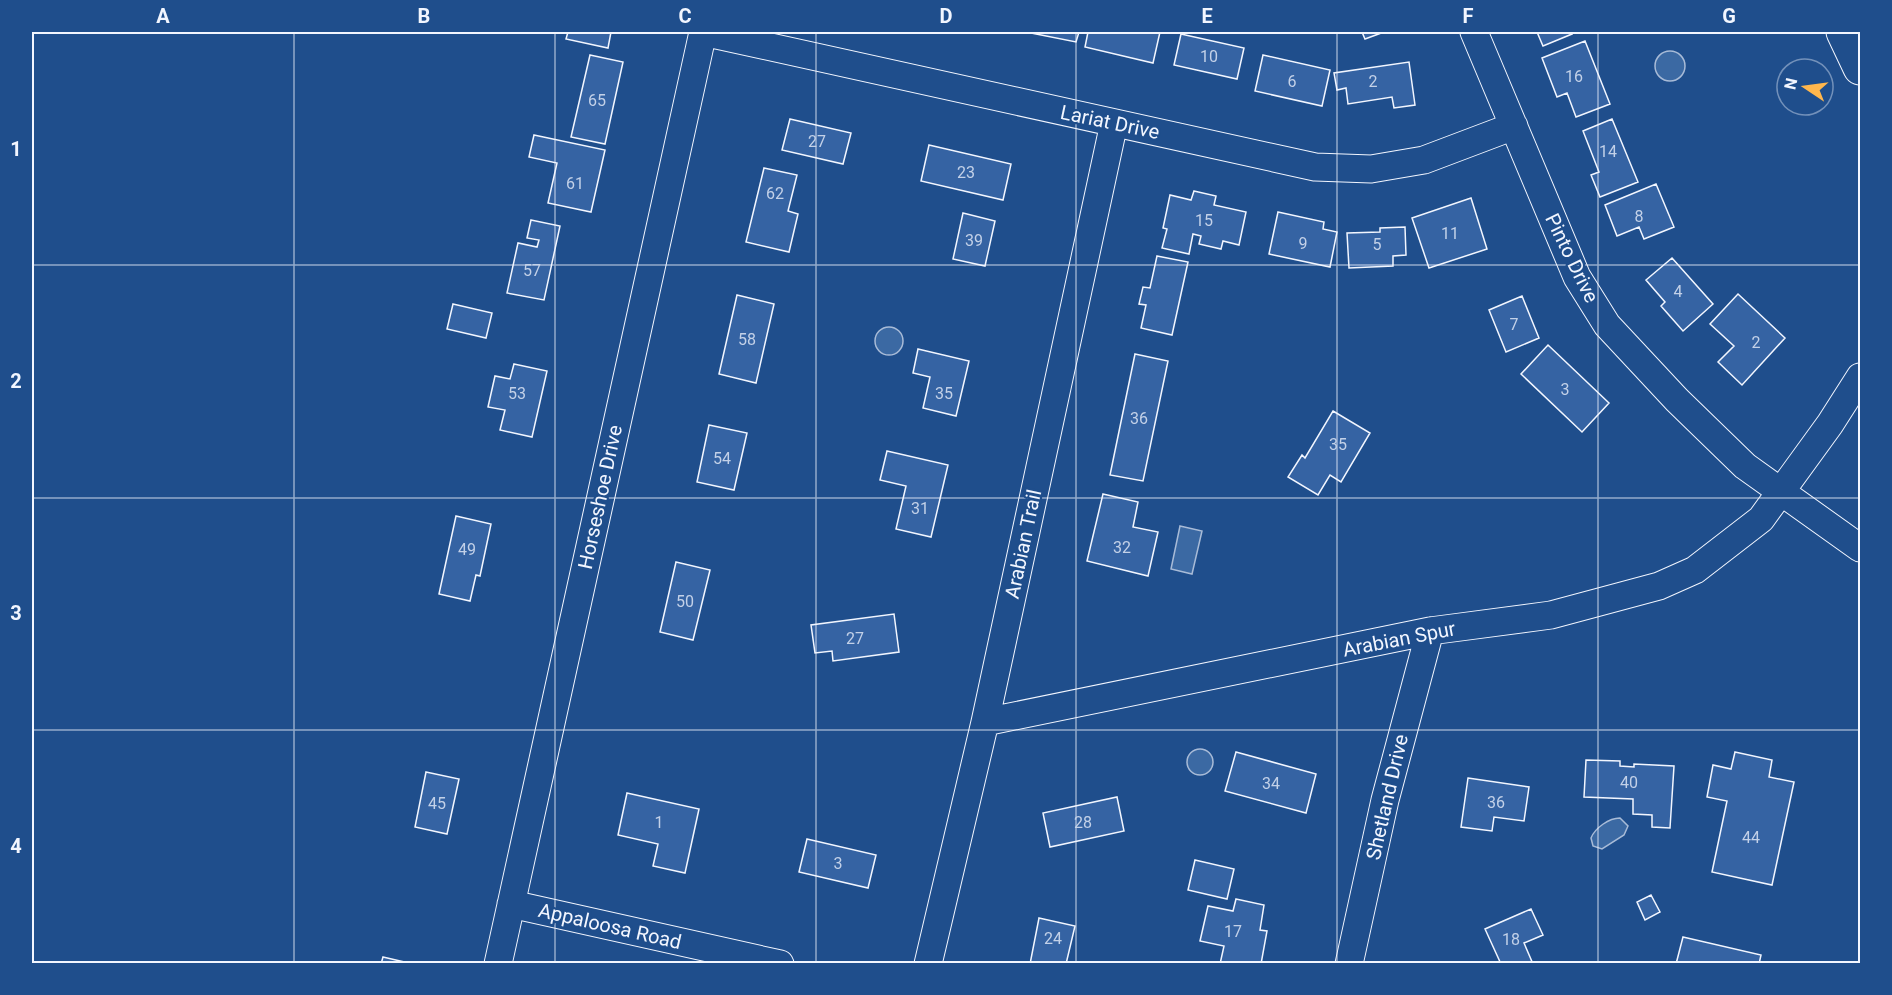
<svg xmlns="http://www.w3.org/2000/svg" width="1892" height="995" font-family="Roboto,sans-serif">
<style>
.water{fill:#3b69a3;stroke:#a8bbd7;stroke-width:1.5}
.building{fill:#3563a3;stroke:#f2f6ff;stroke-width:1.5}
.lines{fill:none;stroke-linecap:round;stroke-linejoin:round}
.minor-casing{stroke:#f2f6ff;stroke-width:29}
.highway-casing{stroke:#f2f6ff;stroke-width:35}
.minor{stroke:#1f4e8c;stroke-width:27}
.highway{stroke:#1f4e8c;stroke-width:33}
.grid{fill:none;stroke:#f2f6ff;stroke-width:1.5;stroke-opacity:0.55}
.labels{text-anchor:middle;stroke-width:4.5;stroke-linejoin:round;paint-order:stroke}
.number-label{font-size:16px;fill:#c3d1e8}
.street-label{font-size:20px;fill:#f2f6ff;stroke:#1f4e8c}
.neatline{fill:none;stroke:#f2f6ff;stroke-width:2}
.grid-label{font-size:20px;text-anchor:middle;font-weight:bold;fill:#f2f6ff}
</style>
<rect width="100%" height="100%" fill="#1f4e8c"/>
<!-- water -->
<path class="water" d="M1655 66a15 15 0 1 1 30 0a15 15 0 1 1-30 0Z
M875 341a14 14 0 1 1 28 0a14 14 0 1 1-28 0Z
M1180,526L1202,531L1192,574L1171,569Z
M1187 762a13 13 0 1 1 26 0a13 13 0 1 1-26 0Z
M1620,818L1628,826L1624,835L1602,849L1593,846L1591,838C1595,828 1609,818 1620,818Z"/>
<!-- building -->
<path class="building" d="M568,32H611L608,48L566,39Z
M1026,32H1079L1076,42Z
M1088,32H1160L1153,63L1085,47Z
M1362,32H1384L1365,39Z
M1537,32H1571L1572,34L1543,46Z
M1181,34L1244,48L1237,79L1174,65Z
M1585,41L1610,104L1576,117L1567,93L1557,97L1542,58Z
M590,55L623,62L605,144L571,137Z
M1263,55L1330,70L1322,106L1255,91Z
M1409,62L1415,105L1394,108L1392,97L1348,104L1346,88L1337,90L1334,73Z
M790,119L851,133L843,164L782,150Z
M1612,119L1638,182L1600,197L1591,175L1599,172L1583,131Z
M534,135L605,150L591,212L548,203L557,163L529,157Z
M929,145L1011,164L1003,200L921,181Z
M764,168L797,175L788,211L798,214L789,252L746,242Z
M1656,184L1674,227L1644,239L1639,227L1617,236L1605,205Z
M1194,191L1216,196L1214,205L1246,212L1239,245L1223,241L1221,249L1199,244L1201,236L1193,234L1189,254L1162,248L1167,229L1163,228L1170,195L1191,200Z
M1471,198L1487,249L1429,268L1412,218Z
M1278,212L1324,222L1323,229L1337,232L1330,267L1269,254Z
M963,213L995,221L985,266L953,259Z
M531,220L560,226L544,300L507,293L518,243L537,247L539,240L527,238Z
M1405,227L1406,255L1393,256V266L1349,268L1347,233L1380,232V228Z
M1157,256L1188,262L1172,335L1141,328L1146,305L1139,304L1143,287L1150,288Z
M1672,258L1713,304L1683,331L1661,306L1665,302L1646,280Z
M1738,294L1785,338L1742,385L1718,362L1734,346L1710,324Z
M737,295L774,304L756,383L719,374Z
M1522,296L1539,338L1506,352L1489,310Z
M453,304L492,313L486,338L447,329Z
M1548,345L1609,403L1582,432L1521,374Z
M918,349L969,361L956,416L923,408L930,377L913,373Z
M1135,354L1168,361L1143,481L1110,475Z
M514,364L547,371L532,437L500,430L505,410L488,407L495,376L510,379Z
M1333,411L1370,433L1341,482L1330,475L1318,495L1288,477L1302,455L1305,458Z
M709,425L747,433L734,490L697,482Z
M887,451L948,465L931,537L896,529L906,486L880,480Z
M1103,494L1138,502L1133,527L1158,532L1148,576L1087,561Z
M456,516L491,524L480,576L476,575L470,601L439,594Z
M676,562L710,570L693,640L660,632Z
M894,614L899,652L833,661L832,651L815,653L811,625Z
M1236,752L1316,774L1306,813L1225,791Z
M1735,752L1772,760L1769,777L1794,782L1772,885L1712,872L1727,801L1707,797L1713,765L1731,769Z
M1586,760L1620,761V766L1634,767V764L1674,766L1670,828L1652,827V815L1633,814V799L1584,797Z
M426,772L459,779L447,834L415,827Z
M1468,778L1529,787L1524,821L1494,817L1492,831L1461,827Z
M627,793L699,809L685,873L653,866L658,844L618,835Z
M1117,797L1124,831L1050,847L1043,813Z
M807,839L876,855L868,888L799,872Z
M1195,860L1234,869L1227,899L1188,890Z
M1651,895L1660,912L1645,920L1637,902Z
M1236,899L1264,905L1260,930L1267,931L1261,964H1220L1224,946L1200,941L1208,906L1233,911Z
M1531,909L1543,935L1524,943L1533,964H1501L1485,929Z
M1039,918L1075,926L1066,964H1030Z
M1683,937L1761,955L1759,964H1676Z
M383,957L413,964H381Z"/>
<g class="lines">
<defs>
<path id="minor" d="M703,32L1315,167L1371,169L1424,160L1514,126
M1474,32L1577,277L1607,325L1677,400L1745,466L1860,548
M985,722L1430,631L1551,615L1659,586L1695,570L1761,519L1830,424L1860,377
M511,904L780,964
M498,964L703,32
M928,964L985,722L1114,123
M1349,964L1385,800L1430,631"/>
<path id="highway" d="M1843,32L1860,68"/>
</defs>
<!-- minor casing -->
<use href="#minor" class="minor-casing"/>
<!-- highway casing -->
<use href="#highway" class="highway-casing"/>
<!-- minor -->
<use href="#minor" class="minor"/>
<!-- highway -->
<use href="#highway" class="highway"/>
</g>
<!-- grid -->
<path class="grid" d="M294,32V964M555,32V964M816,32V964M1076,32V964M1337,32V964M1598,32V964M32,265H1860M32,498H1860M32,730H1860"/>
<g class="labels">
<!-- number labels -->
<g class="number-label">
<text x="1209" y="62">10</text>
<text x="1574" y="82">16</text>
<text x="1292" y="87">6</text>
<text x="1373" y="87">2</text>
<text x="597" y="106">65</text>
<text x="817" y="147">27</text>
<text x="1608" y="157">14</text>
<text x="966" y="178">23</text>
<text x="575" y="189">61</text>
<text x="775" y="199">62</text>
<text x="1639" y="222">8</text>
<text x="1204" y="226">15</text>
<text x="1450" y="239">11</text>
<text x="974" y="246">39</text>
<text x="1303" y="249">9</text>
<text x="1377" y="250">5</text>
<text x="532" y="276">57</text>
<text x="1678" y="297">4</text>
<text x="1514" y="330">7</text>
<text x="747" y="345">58</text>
<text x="1756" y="348">2</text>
<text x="1565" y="395">3</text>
<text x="517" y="399">53</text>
<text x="944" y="399">35</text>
<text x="1139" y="424">36</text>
<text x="1338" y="450">35</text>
<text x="722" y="464">54</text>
<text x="920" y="514">31</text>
<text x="1122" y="553">32</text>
<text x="467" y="555">49</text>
<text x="685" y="607">50</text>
<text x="855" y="644">27</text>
<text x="1629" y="788">40</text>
<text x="1271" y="789">34</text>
<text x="1496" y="808">36</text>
<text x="437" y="809">45</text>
<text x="659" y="828">1</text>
<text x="1083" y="828">28</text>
<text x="1751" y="843">44</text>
<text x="838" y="869">3</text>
<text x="1233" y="937">17</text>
<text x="1053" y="944">24</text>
<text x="1511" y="945">18</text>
</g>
<!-- street labels -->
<g class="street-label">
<text transform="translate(1110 122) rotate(12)" y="7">Lariat Drive</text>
<text transform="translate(1572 258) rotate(64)" y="7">Pinto Drive</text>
<text transform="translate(600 497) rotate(-78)" y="7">Horseshoe Drive</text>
<text transform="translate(1023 544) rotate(-78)" y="7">Arabian Trail</text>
<text transform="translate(1399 639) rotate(-11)" y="7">Arabian Spur</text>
<text transform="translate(1387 797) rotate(-77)" y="7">Shetland Drive</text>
<text transform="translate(610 926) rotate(13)" y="7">Appaloosa Road</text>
</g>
</g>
<!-- border -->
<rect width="1892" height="995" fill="none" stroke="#1f4e8c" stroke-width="66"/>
<!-- north arrow -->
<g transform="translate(1805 87) rotate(283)"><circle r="28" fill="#1f4e8c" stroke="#7391ba" stroke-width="1.5"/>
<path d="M0-4.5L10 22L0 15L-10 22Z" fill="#ffb74d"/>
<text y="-9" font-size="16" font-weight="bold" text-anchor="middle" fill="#f2f6ff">N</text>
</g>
<rect x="33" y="33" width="1826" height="929" class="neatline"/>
<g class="grid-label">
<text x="163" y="23">A</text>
<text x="424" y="23">B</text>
<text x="685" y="23">C</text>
<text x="946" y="23">D</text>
<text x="1207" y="23">E</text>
<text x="1468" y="23">F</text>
<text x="1729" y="23">G</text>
<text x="16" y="156">1</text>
<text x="16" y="388">2</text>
<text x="16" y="620">3</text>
<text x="16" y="853">4</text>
</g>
</svg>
